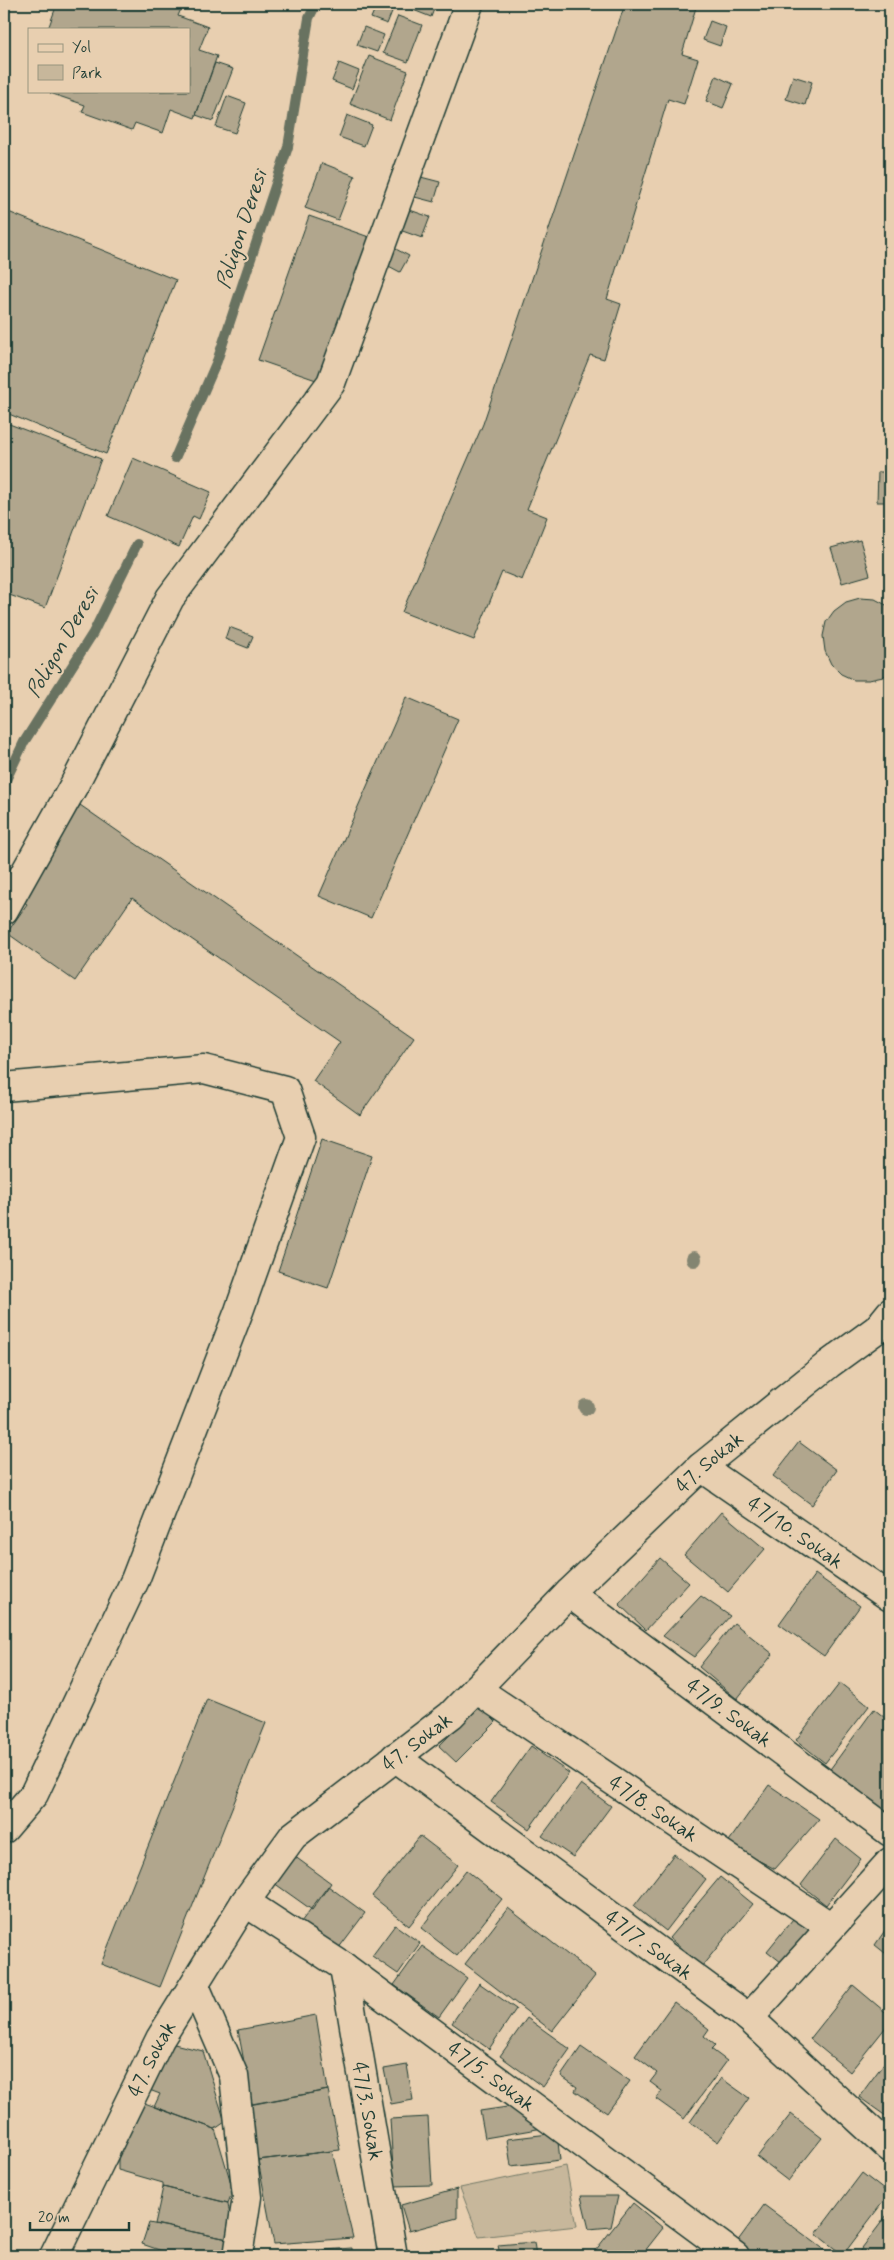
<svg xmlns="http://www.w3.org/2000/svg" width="894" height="2260" font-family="Mynerve,sans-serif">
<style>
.green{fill:#c7b79b;stroke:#737a68}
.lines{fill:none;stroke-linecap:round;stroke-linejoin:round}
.stream{stroke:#687261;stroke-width:10}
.building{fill:#b1a68d;stroke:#1f3d34}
.minor-casing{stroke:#1f3d34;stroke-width:31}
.minor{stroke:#e8cfb0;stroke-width:28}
.tree{fill:#838571}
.labels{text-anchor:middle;stroke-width:4;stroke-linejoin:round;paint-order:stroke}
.street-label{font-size:20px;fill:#1f3d34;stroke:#e8cfb0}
.water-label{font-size:21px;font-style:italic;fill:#2b463c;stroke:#e8cfb0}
</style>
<rect width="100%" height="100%" fill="#e8cfb0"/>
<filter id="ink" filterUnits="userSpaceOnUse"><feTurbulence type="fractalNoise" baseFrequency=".02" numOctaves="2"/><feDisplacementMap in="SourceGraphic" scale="10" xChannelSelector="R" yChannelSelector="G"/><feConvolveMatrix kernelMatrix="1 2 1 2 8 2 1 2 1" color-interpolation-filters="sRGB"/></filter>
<g filter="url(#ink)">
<!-- green -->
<path class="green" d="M566,2166L577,2226L479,2237L460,2188Z"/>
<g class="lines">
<!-- stream -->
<path class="stream" d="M175,458L217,361L288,147L309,18L316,4
M4,784L24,742L93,633L137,544"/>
</g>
<!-- building -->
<path class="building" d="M57,4H183L178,16L208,27L199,50L217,56L195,118L171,109L163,133L135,123L132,130L82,112L85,105L50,93L189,91V29H48Z
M377,4H395L387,24L371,18Z
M404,4H436L431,17L403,6Z
M625,4H697L682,54L698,59L684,104L668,99L607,299L621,304L604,359L590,355L527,509L547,517L522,580L502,572L474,640L402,612L483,424Z
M398,16L422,25L408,62L383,53Z
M710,21L726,27L720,46L703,40Z
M364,27L384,35L377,52L357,45Z
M369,56L408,71L390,120L350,104Z
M215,63L233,69L213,121L196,115Z
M339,63L359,71L352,89L332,81Z
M716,76L733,84L723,108L706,101Z
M793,76L812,82L805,105L786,99Z
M227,96L246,103L235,133L216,127Z
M347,115L372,125L364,146L339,137Z
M322,163L355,176L338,220L305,208Z
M417,176L440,182L434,202L411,196Z
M404,208L430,217L422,238L397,229Z
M6,211L176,280L106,454L4,412V216Z
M309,216L369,237L319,381L258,360Z
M392,247L409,256L400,272L383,263Z
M4,422L101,459L45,608L4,593Z
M133,458L211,492L199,519L193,516L179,547L108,516Z
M878,472H890V502H877Z
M860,540L870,575L842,583L831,548Z
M860,598L875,599L890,607V671L883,677L869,680H854L841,674L831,664L825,651L823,636L826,622L834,611L846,602Z
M229,627L253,636L248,648L225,639Z
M406,697L458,719L371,918L319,896Z
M80,805L414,1037L360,1115L313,1081L340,1042L132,898L75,981L7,933L27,904L17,897Z
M322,1139L372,1156L328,1288L278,1271Z
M799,1442L837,1470L812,1505L773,1476Z
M721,1512L765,1549L728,1592L684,1555Z
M660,1558L689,1583L646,1630L619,1604Z
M815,1574L860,1606L824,1656L779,1624Z
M701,1596L730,1616L694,1657L663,1636Z
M734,1623L773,1654L737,1699L699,1667Z
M840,1683L869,1706L825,1763L796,1740Z
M207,1699L266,1723L160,1987L101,1964Z
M479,1705L496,1722L456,1762L439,1746Z
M874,1709L890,1722V1809L886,1815L828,1772Z
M531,1746L569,1773L529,1829L491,1802Z
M581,1784L611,1806L573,1857L542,1836Z
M769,1785L819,1819L775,1869L727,1844Z
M420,1836L458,1865L409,1926L372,1896Z
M836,1839L861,1859L826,1905L801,1885Z
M674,1854L706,1879L666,1931L634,1906Z
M294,1856L331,1883L312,1910L274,1883Z
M466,1870L502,1899L457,1956L421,1928Z
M720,1877L753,1904L702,1966L669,1938Z
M328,1886L365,1913L338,1949L301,1922Z
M508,1908L595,1976L552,2031L465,1964Z
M797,1914L816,1929L786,1966L767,1951Z
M890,1923V1957L875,1945Z
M395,1925L420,1943L398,1974L372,1956Z
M422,1946L467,1978L439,2017L394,1985Z
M479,1983L516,2009L489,2049L452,2023Z
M853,1985L890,2016V2022L850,2072L810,2039Z
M674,2002L709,2029L704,2036L715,2045L711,2049L727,2061L684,2119L656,2099L662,2091L650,2082L657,2073L635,2056Z
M316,2015L328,2090L252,2104L238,2030Z
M527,2018L570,2049L543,2087L500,2056Z
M166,2042L203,2051L225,2122L215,2129L154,2107L160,2094L144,2088Z
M581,2047L630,2081L607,2113L575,2091L577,2087L561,2076Z
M890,2055V2119L859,2097Z
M407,2065L413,2100L391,2104L384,2069Z
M721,2078L749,2098L718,2142L690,2122Z
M328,2090L340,2150L258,2160L244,2106Z
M142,2102L215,2129L233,2190L228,2203L163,2187V2183L118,2170V2142Z
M521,2105L543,2128L485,2138L480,2111Z
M791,2114L822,2138L788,2181L757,2157Z
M428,2117L432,2185L394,2186L390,2119Z
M557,2133L560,2160L511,2166L507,2139Z
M332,2151L353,2238L274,2244L258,2160Z
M862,2173L889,2194L843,2255L816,2234Z
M163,2187L228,2203L232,2230L228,2239L155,2224Z
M457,2189V2218L409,2231L401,2205Z
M581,2196H618L611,2227L589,2229Z
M633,2203L663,2228L641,2256H608L595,2251Z
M764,2205L833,2256H749L734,2246Z
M890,2211V2253L888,2256H856Z
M149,2223L228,2239L222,2256H163L165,2252L142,2244Z
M534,2242L536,2256H500L498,2245Z
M352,2248V2256H253L272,2254Z
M75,2249L103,2256H72Z"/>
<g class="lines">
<defs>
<g id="minor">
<path d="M4,910L73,787L170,598L331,383L469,4"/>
<path d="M4,1087L204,1069L285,1090L301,1137L239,1311L135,1580L34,1794L4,1829"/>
<path id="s1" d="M701,1467L890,1597"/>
<path id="s2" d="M569,1593L890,1832"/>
<path id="s3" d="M476,1689L831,1927"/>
<path id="s4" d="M395,1757L749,2018L890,2148"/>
<path id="s5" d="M245,1902L344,1967L735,2256"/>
<path id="s6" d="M344,1967L393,2256"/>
<path d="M195,1986L234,2076L247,2197L238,2256"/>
<path d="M749,2018L890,1862"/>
<path id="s7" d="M54,2256L160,2039L245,1902L293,1836L451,1715L569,1593L701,1467L829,1364L877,1329L890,1313"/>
</g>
</defs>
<!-- minor casing -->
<use href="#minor" class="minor-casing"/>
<!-- minor -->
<use href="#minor" class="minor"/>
</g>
<!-- trees -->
<g class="tree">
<circle cx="694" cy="1259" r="8"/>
<circle cx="586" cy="1407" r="8"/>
</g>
</g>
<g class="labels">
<!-- street labels -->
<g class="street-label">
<text dy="7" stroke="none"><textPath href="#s7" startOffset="1045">47. Sokak</textPath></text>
<text dy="7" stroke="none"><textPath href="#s1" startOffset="115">47/10. Sokak</textPath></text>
<text dy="7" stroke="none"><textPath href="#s2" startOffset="200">47/9. Sokak</textPath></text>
<text dy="7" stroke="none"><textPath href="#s7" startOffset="640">47. Sokak</textPath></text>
<text dy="7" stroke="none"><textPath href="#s3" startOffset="214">47/8. Sokak</textPath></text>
<text dy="7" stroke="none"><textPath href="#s4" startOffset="316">47/7. Sokak</textPath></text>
<text dy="7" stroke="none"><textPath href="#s7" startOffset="220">47. Sokak</textPath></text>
<text dy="7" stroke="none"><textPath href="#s5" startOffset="302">47/5. Sokak</textPath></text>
<text dy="7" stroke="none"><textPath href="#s6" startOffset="146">47/3. Sokak</textPath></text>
</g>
<!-- water labels -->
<g class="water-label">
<text transform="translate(241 229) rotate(-72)" y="7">Poligon Deresi</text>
<text transform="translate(62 642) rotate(-60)" y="7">Poligon Deresi</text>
</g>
</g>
<!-- margin -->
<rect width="894" height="2260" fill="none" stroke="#e8cfb0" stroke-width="20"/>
<rect x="10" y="10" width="874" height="2240" fill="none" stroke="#1f3d34" stroke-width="2" filter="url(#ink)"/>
<!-- legend -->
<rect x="28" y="28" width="162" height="65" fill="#e8cfb0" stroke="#98957e"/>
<rect x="38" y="44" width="25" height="8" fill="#e8cfb0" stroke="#98957e"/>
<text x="72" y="52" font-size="15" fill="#1f3d34">Yol</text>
<rect x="38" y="65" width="25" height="15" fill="#c7b79b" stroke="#98957e"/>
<text x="72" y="78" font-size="15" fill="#1f3d34">Park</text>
<!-- scale -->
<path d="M30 2222v8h99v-8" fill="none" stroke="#1f3d34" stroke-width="2.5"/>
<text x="38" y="2222" font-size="15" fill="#1f3d34" stroke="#e8cfb0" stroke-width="4" paint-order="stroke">20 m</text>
</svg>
